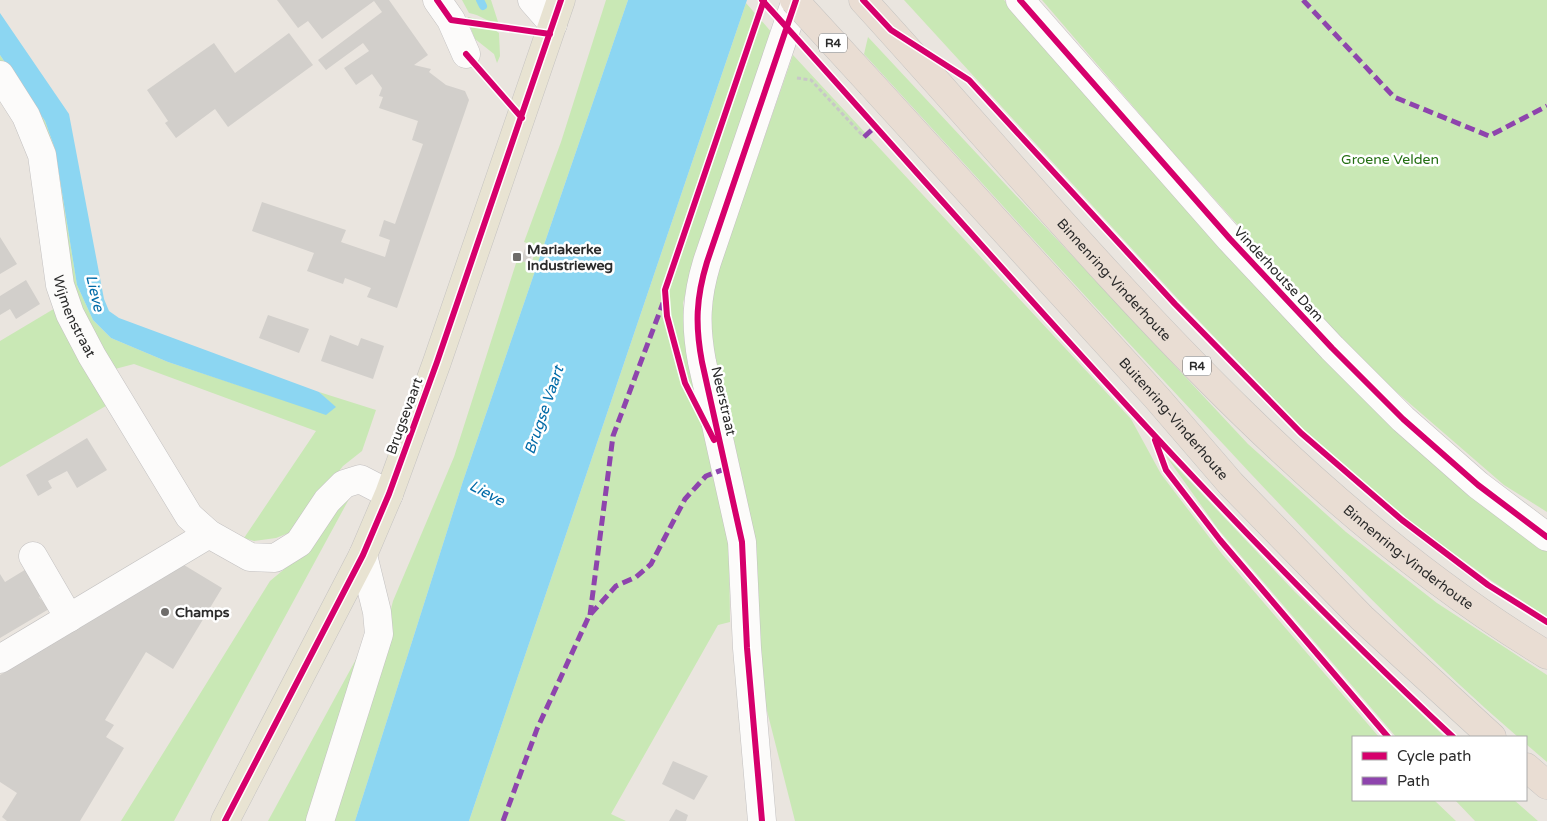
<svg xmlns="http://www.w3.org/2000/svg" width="1547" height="821" font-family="'Varela Round',sans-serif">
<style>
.green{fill:#c9e8b5}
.water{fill:#8cd6f2}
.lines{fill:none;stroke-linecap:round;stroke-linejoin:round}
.stream{stroke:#8cd6f2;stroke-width:8}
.building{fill:#d2cfcb}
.minor-casing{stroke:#c3c1c1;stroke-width:29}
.major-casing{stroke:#c5c3c1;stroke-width:29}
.highway-casing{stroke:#c5c3c1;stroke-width:29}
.path{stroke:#c8c7c7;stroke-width:3;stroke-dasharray:4 2.5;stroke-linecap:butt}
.minor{stroke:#fcfbfa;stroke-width:28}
.major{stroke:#e8e3d2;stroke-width:28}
.highway{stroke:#e9ddd3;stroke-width:28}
.highway-bridge-casing{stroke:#c5c3c1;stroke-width:29;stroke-linecap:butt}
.highway-bridge{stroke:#e9ddd3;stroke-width:28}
.quiet{stroke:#8e44ad;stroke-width:5;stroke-dasharray:10 5;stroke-linecap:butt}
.cycleway-casing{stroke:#fff;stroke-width:9}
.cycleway{stroke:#d6006c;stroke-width:6}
.poi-dot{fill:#6e6c6a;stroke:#fff;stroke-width:2}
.labels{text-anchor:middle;stroke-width:5;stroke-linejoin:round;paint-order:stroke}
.shield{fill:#fff;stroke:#6b6b6b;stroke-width:1}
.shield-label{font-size:12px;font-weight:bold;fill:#2b2b2b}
.park-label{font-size:14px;fill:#246f13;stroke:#fff}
.poi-label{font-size:14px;font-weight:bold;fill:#2b2b2b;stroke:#fff;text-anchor:start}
.street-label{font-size:14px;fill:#2b2b2b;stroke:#fff}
.water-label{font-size:15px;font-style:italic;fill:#016ba8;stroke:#fff}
</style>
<rect width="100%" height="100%" fill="#eae5df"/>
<!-- green -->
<path class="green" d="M462,0H491L499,25C488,22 481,15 469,13Z
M606,0H628L463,481L355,821H328L377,664L393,601L454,457L517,260L532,263L536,246L524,242L561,142Z
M904,0H1004L1134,148L1547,548V617L1492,581L1406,519L1304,430L1178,299Z
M1042,0H1547V512L1504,485L1356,357L1168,147Z
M746,3L773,34L691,273L683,303L686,344L702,405L698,414L704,430L729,548L730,622L718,625L611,814L626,821H469Z
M468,17L481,20L499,33L500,56L497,63L494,54L475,39L467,19Z
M868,37L1248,444L1346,532L1437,603L1547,675V762L1526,744V737H1518C1414,647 1319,547 1225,446C1103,317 984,185 864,54Z
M0,55L45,121L55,149L77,285L93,320L111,338L168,362L326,414L335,407L319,392L376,410L362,451L343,466L291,532L276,538L254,541L244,538L316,431L134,364L115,369L79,312L0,65Z
M793,55L1131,419L1161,474L1222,554L1379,737H1353V800H1434L1456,821H795L763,695L756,556L746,495L712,344L709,313L715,280Z
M57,307L111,403L0,467V341Z
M1166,456L1295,592L1445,737H1396L1218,529Z
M349,499L174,821H121L270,581L306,551L331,516Z
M361,650L312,821H268L274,810Z
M1455,800H1514L1538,821H1475Z"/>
<!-- water -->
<path class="water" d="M628,0H747L469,821H355L463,481Z
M0,13L69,114L104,299L109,311L119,318L319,392L336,407L326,415L168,362L111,338L93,320L77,285L55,149L45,121L0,55Z"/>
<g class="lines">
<!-- stream -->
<path class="stream" d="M480,0L483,6"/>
</g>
<!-- building -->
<path class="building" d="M277,0H389L428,55L414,65L431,69L429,72L446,85L465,91L469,100L397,308L367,297L371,288L345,278L343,284L307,271L314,253L252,231L262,202L346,230L341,242L385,257L390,240L379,236L384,220L395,224L423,144L412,140L418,121L379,108L383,97L379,96L382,88L372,74L356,85L344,68L369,51L363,43L326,70L318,60L382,12L374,1L322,39L308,21L298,28Z
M289,33L313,65L228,127L215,109L176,138L165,123L168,121L147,90L214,43L235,73Z
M0,237L17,264L0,274Z
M526,245L534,247L529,263L521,261Z
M26,280L40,304L16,319L10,309L0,315V296Z
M268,315L309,329L299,353L259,338Z
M330,335L358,346L361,338L384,346L373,379L321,361Z
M87,438L107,470L77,488L67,471L48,481L52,488L38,496L26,475Z
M184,565L222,588L173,669L146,652L105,720L114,725L106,737L124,748L80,821H7L2,817L17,793L0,782V675Z
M28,568L41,596L39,597L49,609L0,638V574L5,582Z
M673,761L708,776L694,800L662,784Z
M676,809L688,815L686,821H669Z"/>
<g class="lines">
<defs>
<g id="minor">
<path d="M437,0L451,20L466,54"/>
<path d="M532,0L553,24"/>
<path d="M1020,0L1230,239L1332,348L1403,419L1478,485L1547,537"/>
<path id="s1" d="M0,75L26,116L42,155L60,285L70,314L92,356L189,516L209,534L250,557L275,558L299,543L327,501L344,484L360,479L389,494"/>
<path d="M33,556L69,618"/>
<path d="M0,659L209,534"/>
<path d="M320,821L379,634L377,612L363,555"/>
<path d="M762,821L747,648L742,542L702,362C695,325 696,298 707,262L796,0"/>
</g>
<path id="major" d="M225,821L363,555L389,494L437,362L561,0"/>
<g id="highway">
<path id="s2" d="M863,0C1075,232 1275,490 1547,655"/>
<path id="s3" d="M872,85L1157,398L1231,484L1362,618L1492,737"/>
<path d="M1526,767L1547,785"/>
</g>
</defs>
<!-- minor casing -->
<use href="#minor" class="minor-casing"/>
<!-- major casing -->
<use href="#major" class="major-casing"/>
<!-- highway casing -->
<use href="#highway" class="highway-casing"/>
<!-- path -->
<path class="path" d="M797,78L811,80L864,137"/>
<!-- minor -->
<use href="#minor" class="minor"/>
<!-- major -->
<use href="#major" class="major"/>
<!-- highway -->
<use href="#highway" class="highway"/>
<defs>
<path id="highway-bridge" d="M794,0L872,85"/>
</defs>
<!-- highway-bridge casing -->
<use href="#highway-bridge" class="highway-bridge-casing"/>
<!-- highway-bridge -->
<use href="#highway-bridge" class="highway-bridge"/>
<!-- quiet -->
<path class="quiet" d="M1303,0L1394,97L1489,136L1547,106
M864,137L876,126
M590,615L613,436L663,303
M503,821L537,729L589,616L616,586L636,577L651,564L685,499L706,476L727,468"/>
<defs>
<path id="cycleway" d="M437,0L451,20L550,34
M762,0C988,250 1206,507 1453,737
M863,0L891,30L969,80L1175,304L1301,433L1402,520L1488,585L1547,622
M1020,0L1230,239L1332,348L1403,419L1478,485L1547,537
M466,54L522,118
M714,440L685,383L667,316L665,290L764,0
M1155,440L1166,470L1220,540L1388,737
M225,821L363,555L389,494L437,362L561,0
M762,821L747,648L742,542L702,362C695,325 696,298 707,262L796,0"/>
</defs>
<!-- cycleway casing -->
<use href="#cycleway" class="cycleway-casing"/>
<!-- cycleway -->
<use href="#cycleway" class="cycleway"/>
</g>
<!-- markers -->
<g class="poi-dot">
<rect x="512" y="252" width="10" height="10" rx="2.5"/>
<circle cx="165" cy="612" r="5"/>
</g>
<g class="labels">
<!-- shield labels -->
<g class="shield">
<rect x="819" y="33.5" width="28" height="19" rx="4"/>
<rect x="1183" y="356.5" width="28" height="19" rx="4"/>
</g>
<g class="shield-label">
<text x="833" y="47">R4</text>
<text x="1197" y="370">R4</text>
</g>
<!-- park labels -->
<g class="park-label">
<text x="1390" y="164">Groene Velden</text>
</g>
<!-- poi labels -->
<g class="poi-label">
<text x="527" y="254">Mariakerke<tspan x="527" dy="16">Industrieweg</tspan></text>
<text x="175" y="617">Champs</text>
</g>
<!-- street labels -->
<g class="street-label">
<text transform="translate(1279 274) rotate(47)" y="5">Vinderhoutse Dam</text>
<text dy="5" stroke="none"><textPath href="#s2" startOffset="376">Binnenring-Vinderhoute</textPath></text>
<text dy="5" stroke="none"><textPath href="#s1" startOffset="256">Wijmenstraat</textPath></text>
<text transform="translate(724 401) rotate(77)" y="5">Neerstraat</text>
<text transform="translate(404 416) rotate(-70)" y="5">Brugsevaart</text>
<text dy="5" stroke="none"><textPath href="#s3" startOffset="450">Buitenring-Vinderhoute</textPath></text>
<text dy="5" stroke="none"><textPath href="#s2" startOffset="781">Binnenring-Vinderhoute</textPath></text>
</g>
<!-- water labels -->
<g class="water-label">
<text transform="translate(95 293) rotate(77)" y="5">Lieve</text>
<text transform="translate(544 410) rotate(-71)" y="5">Brugse Vaart</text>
<text transform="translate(487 493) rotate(28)" y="5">Lieve</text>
</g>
</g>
<!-- legend -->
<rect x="1352" y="736" width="175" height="65" fill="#ffffff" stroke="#aaaaaa"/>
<rect x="1362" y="752" width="25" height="8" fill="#d6006c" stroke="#aaaaaa"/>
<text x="1397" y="761" font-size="15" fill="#2b2b2b">Cycle path</text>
<rect x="1362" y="777" width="25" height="8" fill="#8e44ad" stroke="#aaaaaa"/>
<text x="1397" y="786" font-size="15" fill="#2b2b2b">Path</text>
</svg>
